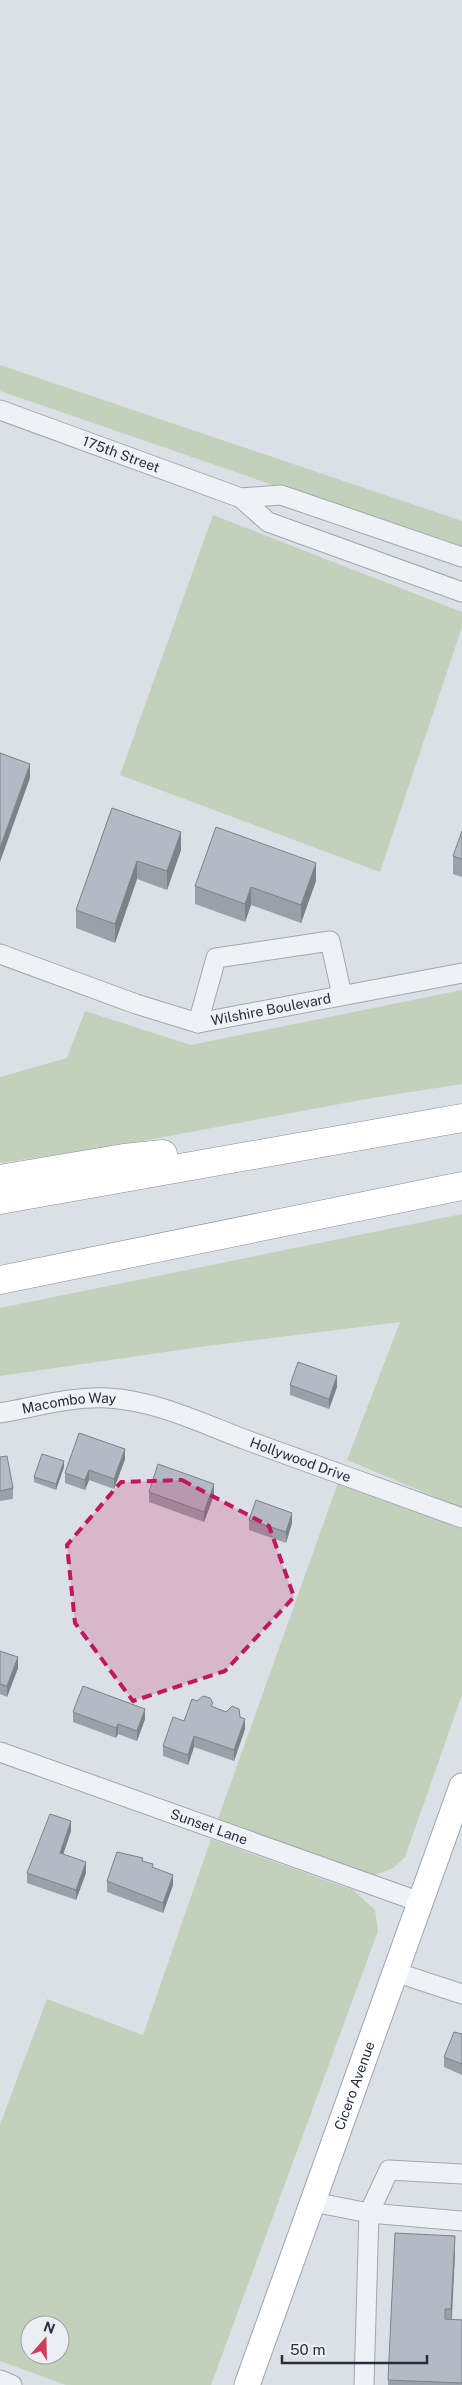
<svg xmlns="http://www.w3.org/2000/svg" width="462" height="2385" font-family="'Public Sans',sans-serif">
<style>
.green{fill:#c2d0bc;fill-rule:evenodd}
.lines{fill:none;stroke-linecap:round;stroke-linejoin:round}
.minor-casing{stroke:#a1a7b0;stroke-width:21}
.major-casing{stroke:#9ba5b2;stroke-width:27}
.highway-casing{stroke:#838e9d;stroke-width:29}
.minor{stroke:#eef1f5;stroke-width:19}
.major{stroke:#fff;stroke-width:25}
.highway{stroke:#fff;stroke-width:28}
.wall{fill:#9aa0a8}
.shaded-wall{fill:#7d8288}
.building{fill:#b3bac3;stroke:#7d8288}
.marked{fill:#c2185b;fill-opacity:0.2;stroke:#c2185b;stroke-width:4;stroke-dasharray:10 6;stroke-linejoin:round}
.labels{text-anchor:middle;stroke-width:5;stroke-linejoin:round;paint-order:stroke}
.street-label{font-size:14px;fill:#252f3c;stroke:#ebeff4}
</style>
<rect width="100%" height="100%" fill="#dbe0e6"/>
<!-- green -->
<path class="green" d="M0,365L462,521V550L0,391Z
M213,515L462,612V627L380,872L120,775Z
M462,990V1084L372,1098L121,1145L0,1163V1077L67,1058L85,1011L191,1045Z
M462,1214V1508L347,1460L400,1322L207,1346L0,1376V1308Z
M339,1480L462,1529V1695L405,1857L393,1868L372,1876L218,1819Z
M211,1839L353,1890L375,1910L378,1931L211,2385H66L0,2361V2125L47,1999L143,2035ZM30,2325H60V2355H30Z"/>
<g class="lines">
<defs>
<g id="minor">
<path id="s1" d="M0,410L241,498L268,522L462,592"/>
<path d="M241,498L281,495L462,557"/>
<path id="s2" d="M0,954L136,1004L198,1023L462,973"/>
<path d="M198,1023L216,958L330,941L342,995"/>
<path id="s3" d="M0,1413C35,1407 73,1396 108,1398C158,1401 203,1424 249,1441C320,1467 391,1492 462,1518"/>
<path id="s4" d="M0,1752L420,1902"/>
<path d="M395,1972L462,1994"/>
<path d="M313,2202L369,2213L462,2221"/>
<path d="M0,2380L12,2385"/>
<path d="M364,2385L369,2213L389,2170L462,2174"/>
</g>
<g id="major">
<path id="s5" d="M247,2385L462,1786"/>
</g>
<path id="highway" d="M0,1179L124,1158L163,1154
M0,1200L462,1118
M0,1280L462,1186"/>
</defs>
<!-- minor casing -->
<use href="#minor" class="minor-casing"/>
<!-- major casing -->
<use href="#major" class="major-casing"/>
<!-- highway casing -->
<use href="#highway" class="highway-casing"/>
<!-- minor -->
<use href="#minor" class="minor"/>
<!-- major -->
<use href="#major" class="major"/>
<!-- highway -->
<use href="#highway" class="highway"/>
</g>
<!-- wall -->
<path class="wall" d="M112,808L181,850L167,890L137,879L115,943L76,928V910Z
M462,831V877L453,874V856Z
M316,881L301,923L251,905L245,922L195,904V886Z
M290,1385L337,1387L329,1409L290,1395Z
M0,1457L13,1488V1499L0,1501Z
M125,1459L114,1489L89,1480L85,1490L65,1483V1473Z
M64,1467L56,1490L34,1482V1477Z
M149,1492L214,1495L204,1522L149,1502Z
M249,1520L292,1523L286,1543L249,1530Z
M0,1651L18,1668L7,1697L0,1694Z
M213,1707L240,1717L245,1729L234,1761L194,1747L188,1765L163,1756V1746Z
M73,1712L145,1719L137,1741L118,1734L116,1738L73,1722Z
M71,1831L63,1854L86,1873L76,1900L27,1883V1873Z
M143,1861L153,1868L173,1885L163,1913L107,1892V1881Z
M462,2034V2075L444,2067V2057Z
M455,2254L452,2319L462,2320V2385H388V2380Z"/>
<!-- shaded-wall -->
<path class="shaded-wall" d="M30,764V778L0,862V848Z
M181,832V850L167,890V871Z
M137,861V879L115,943V924Z
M316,863V881L301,923V905Z
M251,887V905L245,922V904Z
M337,1376V1387L329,1409V1399Z
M125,1449V1459L114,1489V1479Z
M64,1461V1467L56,1490V1484Z
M89,1470V1480L85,1490V1480Z
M214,1484V1495L204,1522V1512Z
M292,1513V1523L286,1543V1532Z
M18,1657V1668L7,1697V1686Z
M145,1709V1719L137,1741V1731Z
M245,1719V1729L234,1761V1750Z
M118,1724V1734L116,1738V1728Z
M194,1736V1747L188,1765V1755Z
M71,1821V1831L60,1864V1853Z
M86,1862V1873L76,1900V1890Z
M173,1875V1885L163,1913V1903Z
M455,2236V2254L451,2327V2309Z"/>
<!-- building -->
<path class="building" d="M0,753L30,764L0,848Z
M112,808L181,832L167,871L137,861L115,924L76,910Z
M216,827L316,863L301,905L251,887L245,904L195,886Z
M462,831V859L453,856Z
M298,1362L337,1376L329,1399L290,1385Z
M79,1433L125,1449L114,1479L89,1470L85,1480L65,1473Z
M42,1454L64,1461L56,1484L34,1477Z
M7,1456L13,1488L0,1491V1457Z
M158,1464L214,1484L204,1512L149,1492Z
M256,1500L292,1513L286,1532L249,1520Z
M0,1651L18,1657L7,1686L0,1684Z
M83,1686L145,1709L137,1731L118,1724L116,1728L73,1712Z
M203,1696L210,1698L213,1703L211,1706L226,1712L232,1706L239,1709L240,1717L245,1719L234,1750L194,1736L188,1755L163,1746L173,1717L184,1721L192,1699L197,1701Z
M50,1814L71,1821L60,1853L86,1862L76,1890L27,1873Z
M117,1852L143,1858L142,1861L153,1864L152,1867L173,1875L163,1903L107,1881Z
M454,2032L462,2034V2064L444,2057Z
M395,2233L455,2236L451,2309H445V2319L462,2320V2383L388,2380Z"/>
<!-- marked area -->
<path class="marked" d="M182,1480L269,1526L294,1597L225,1671L133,1701L75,1623L67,1545L121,1482Z"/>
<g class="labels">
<!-- street labels -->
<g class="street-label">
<text dy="5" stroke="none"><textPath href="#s1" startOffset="129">175th Street</textPath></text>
<text dy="5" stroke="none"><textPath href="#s2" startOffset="284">Wilshire Boulevard</textPath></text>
<text dy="5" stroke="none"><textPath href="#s3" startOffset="70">Macombo Way</textPath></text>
<text dy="5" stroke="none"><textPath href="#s3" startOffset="312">Hollywood Drive</textPath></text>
<text dy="5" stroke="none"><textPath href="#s4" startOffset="222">Sunset Lane</textPath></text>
<text dy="5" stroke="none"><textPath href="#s5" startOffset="318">Cicero Avenue</textPath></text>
</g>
</g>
<!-- north arrow -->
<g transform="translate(45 2340) rotate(20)"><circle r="24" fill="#ebeff4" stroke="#9ca2aa"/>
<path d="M0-4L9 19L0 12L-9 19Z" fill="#d03c59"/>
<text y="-8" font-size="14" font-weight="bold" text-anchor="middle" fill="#252f3c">N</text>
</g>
<!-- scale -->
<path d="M282 2355v8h145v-8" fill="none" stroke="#252f3c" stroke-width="2.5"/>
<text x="290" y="2355" font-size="15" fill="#252f3c" stroke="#ebeff4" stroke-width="4" paint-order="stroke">50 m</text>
</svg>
